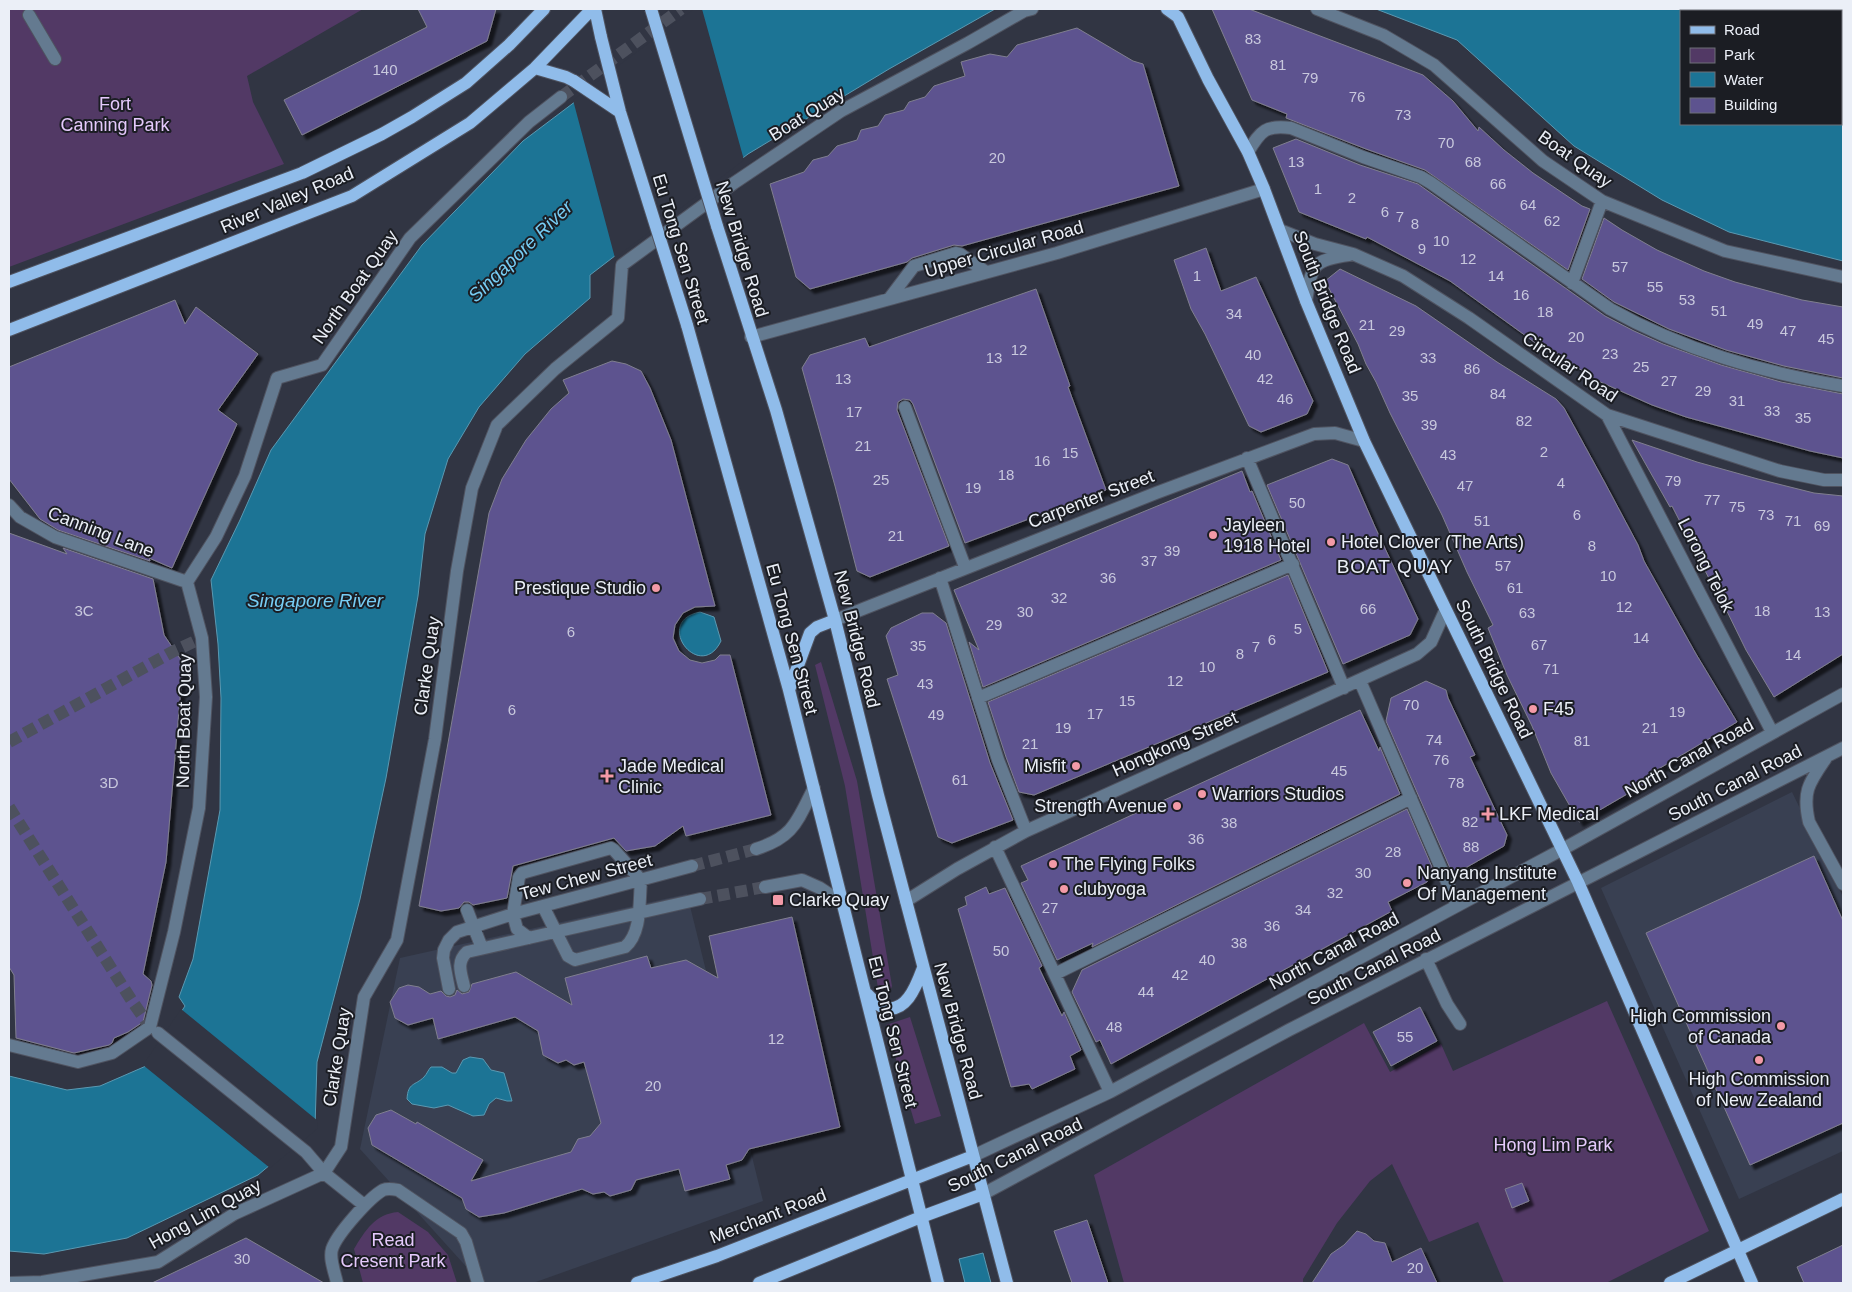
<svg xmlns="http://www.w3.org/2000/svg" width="1852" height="1292" font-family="Helvetica,sans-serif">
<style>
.built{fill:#394052}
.green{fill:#523965}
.water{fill:#1c7495;stroke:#5a99b2;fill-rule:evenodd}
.pier{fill:#313543}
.building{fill:#5d538f;stroke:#807f8f;filter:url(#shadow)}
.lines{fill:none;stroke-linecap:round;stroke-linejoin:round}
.minor-tunnel{stroke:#4d515e;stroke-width:12;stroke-dasharray:12 6;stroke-linecap:butt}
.minor-casing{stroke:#4f5360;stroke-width:14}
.major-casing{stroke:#4f5360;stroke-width:14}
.minor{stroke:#647a90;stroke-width:12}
.major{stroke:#90bcea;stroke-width:12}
.major-bridge-casing{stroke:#4f5360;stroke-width:14;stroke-linecap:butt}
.major-bridge{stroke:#90bcea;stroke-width:12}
.poi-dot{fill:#f39aa7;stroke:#1b1d23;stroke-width:2}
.labels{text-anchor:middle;stroke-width:4;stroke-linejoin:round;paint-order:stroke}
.number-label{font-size:15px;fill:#c8c8dd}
.park-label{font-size:18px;fill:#e5c9fc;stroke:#1b1d23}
.street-label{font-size:18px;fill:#ebeff7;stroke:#1b1d23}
.poi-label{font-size:18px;fill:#ebeff7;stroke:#1b1d23;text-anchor:start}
.water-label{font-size:19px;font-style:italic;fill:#77cdf4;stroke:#1b1d23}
.neighbourhood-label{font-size:19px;letter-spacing:1px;fill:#ebeff7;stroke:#1b1d23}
</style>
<defs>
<filter id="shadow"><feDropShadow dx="4.5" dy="4.5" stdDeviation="1" flood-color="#0009"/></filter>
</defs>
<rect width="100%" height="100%" fill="#313543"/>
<!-- built -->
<path class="built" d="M1792,792L1843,897V1151L1739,1199L1601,888Z
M687,894L763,1201L533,1283H481L360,1149L400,958Z"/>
<!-- green -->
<path class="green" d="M9,9H363L247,76L253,102L284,164L9,267Z
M821,662L857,781L892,986L889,994H882L878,988L845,786L815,665Z
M1607,1001L1709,1231L1606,1283H1504L1478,1222L1429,1242L1392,1164L1370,1181L1337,1223L1303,1279V1283H1124L1094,1175L1364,1023L1390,1072L1441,1044L1453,1071Z
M910,1017L941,1116L915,1124L886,1025Z
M398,1212L428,1232L448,1255L457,1283H363L354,1249C365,1231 375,1214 398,1212Z"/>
<!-- water -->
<path class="water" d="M698,9H995L889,69L748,154L590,275V298L525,354L479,407L448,459L425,534L418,596L386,778L360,899L317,1062L315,1127L258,1175L127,1238L44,1254L9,1251V1076L67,1090L100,1086L146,1066L185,1006L179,997L193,959L220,810L221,698L218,644L211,580L240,520L271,450L422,245L523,141Z
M1376,9H1843V261L1729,232L1662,200L1574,146L1457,40ZM1681,11H1841V124H1681Z
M700,612L714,617L721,641C700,684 652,621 700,612Z
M470,1057L483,1059L491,1070L504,1073L512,1101H507L496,1098L489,1104L484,1115L473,1116L448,1105L434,1108L412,1104L407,1099C408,1082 415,1086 424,1077C427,1074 428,1070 431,1067H442L452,1073H456L463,1060Z
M983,1253L991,1283H965L959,1259Z"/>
<!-- pier -->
<path class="pier" d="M694,9H702L744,160L615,258L573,100Z
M181,1009L318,1121L317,1129L270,1168L143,1065Z"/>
<!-- building -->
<path class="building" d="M418,9H496L487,41L302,135L284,100L427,27Z
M1212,9H1249L1423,75L1453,101L1478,131L1479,127L1504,150L1533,173L1582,206L1590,209L1568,270L1425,170L1366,149L1286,118L1287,114L1252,100Z
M1077,28L1133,61L1143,64L1179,186L962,246L954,245L912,258L907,262L810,289L796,277L770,184L804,172L813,160L828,156L837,146L857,140L861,130L878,126L885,115L904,110L909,102L925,97L934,86L965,76L961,62L990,54L1007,57L1017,45Z
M1296,139L1360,165L1418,184L1605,316L1634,331L1663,344L1721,365L1781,382L1843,394V458L1810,451L1686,417L1652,405L1596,380L1540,342L1538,345L1526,336L1450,281L1367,237L1366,239L1299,212L1273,148Z
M1604,218L1622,230L1657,250L1704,271L1735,282L1802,300L1843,307V378L1784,366L1726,350L1669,329L1614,302L1582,279Z
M1206,248L1221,291L1256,277L1313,401L1307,414L1261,432L1249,426L1205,334L1191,309L1174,260Z
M1340,269L1416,306L1497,362L1556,399L1564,408L1605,483L1638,545L1644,561L1696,654L1737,722L1650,774L1653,779L1579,822L1551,773L1532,726L1507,675L1488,628L1493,625L1467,572L1442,515L1390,413L1376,382L1366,364L1358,344L1325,281Z
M1036,289L1070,386L1068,387L1106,490L965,543L913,404L910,400L903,399L898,402L897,410L949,546L870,577L857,571L835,486L802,368L810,355L865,338L869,347Z
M175,300L185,324L196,307L258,354L218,410L237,424L172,568L149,558L150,561L58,530L40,519L9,479V367Z
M612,361L626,364L641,371L650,388L671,440L715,606L695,607L683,613L675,625L673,638L679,651L690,660L702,663L715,660L720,655H730L771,815L686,836L683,826L655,846L626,851L614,838L513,866L507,898L473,905L469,902H464L459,908L441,911L419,906L489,513L502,479L526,440L551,409L569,393L563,380Z
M1632,440L1697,462L1758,479L1814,493L1843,496V654L1774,697L1746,650L1719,595L1718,596L1672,506L1670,507Z
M1332,459L1348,465L1375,527L1418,619L1410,635L1343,664L1267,485Z
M1242,471L1250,492L1252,491L1281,560L983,687L969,642L979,650L954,590Z
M9,533L67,554L63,548L153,579L164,635L183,663L166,862L143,974L151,981L152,985L143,1022L128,1032L114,1038L112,1043L109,1045L74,1053L16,1038L14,975L9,967Z
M1288,575L1328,672L1034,795L1019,792L1006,757L988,702Z
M922,613H933L946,623L990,763L1013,820L952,843L938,837L887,679L898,675L886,636L891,628Z
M1426,681L1446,690L1448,698L1475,755L1470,757L1507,835L1504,846L1453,875L1386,721L1391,698Z
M1360,710L1379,751L1380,747L1400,794L1092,947L1093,943L1057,960L1021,883L1028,880L1021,866Z
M1407,809L1432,867L1427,882L1388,902L1392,911L1111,1064L1100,1040L1096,1042L1072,992L1082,970Z
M1814,856L1843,921V1123L1750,1165L1646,933Z
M986,887L989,894L1005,888L1042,966L1039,968L1062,1016L1064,1012L1081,1050L1070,1056L1075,1069L1032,1089L1029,1084L1011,1087L958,909L967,905L965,897Z
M792,917L840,1127L749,1149L742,1160L726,1165L730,1179L685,1191L679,1169L636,1180L631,1190L610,1196L604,1192L593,1194L582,1189L504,1213L479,1217L466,1209L462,1198L372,1145L368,1128L376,1115L391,1110L416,1124L417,1122L483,1160L471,1181L571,1152L578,1139L590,1136L601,1123L584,1062L574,1065L566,1060L558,1063L543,1055L538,1031L515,1017L438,1039L433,1018L408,1025L395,1018L390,1002L399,988L408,985L419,987L430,994L441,991L446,996L450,997L455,995L457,990L462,994L469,992L472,984L516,972L572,1005L565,978L647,956L651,968L686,960L718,978L709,936Z
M1420,1007L1437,1041L1391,1066L1373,1032Z
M1522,1183L1529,1201L1512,1208L1505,1189Z
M1087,1220L1108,1283H1072L1054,1231Z
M1357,1231L1366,1234L1374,1241L1385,1243L1392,1262L1421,1248L1437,1283H1312L1331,1254L1344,1245Z
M246,1238L324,1283H152Z
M1843,1245V1283H1804L1797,1267Z"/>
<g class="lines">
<!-- minor-tunnel -->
<path class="minor-tunnel" d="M561,97L681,9
M9,742L174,651L202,638
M9,807L132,1001L150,1027
M692,866L756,849
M700,899L765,887"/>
<defs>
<path id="minor" d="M1317,9L1383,35L1434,65L1543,161L1602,201L1725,251L1843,277
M29,15L55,59
M1248,152C1261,130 1266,125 1291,128L1363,157L1421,177L1431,183L1610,309C1683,350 1761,372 1843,386
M1280,230L1315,244L1353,254L1403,276L1469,318L1607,415L1780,471L1824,480H1843
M1572,283L1602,201
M889,299L914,266L956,253L960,254L986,272
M1306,301C1312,266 1311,260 1349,255
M751,337L1057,253L1264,189
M905,407L965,567
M1607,415L1772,732
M1247,458L1344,688
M9,505L20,517L55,537L187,582
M940,578L998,760L1026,831
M835,620L1156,493L1314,434L1335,433L1364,441
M1360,681L1457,905
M978,698L1293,564
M1826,758C1809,783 1802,791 1809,822L1843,884
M995,847L1110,1092
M756,849C794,837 797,821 814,788
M765,887L802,880L820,888L844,904
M906,901L957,869L1026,831L1417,654L1431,642L1445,611
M467,910L482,948
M529,938L517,929L513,914L519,877L522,873L611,848L614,850L641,880C639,901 642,933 625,947L575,960L568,956L543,906
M1426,959L1447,1004L1460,1024
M1055,974L1411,798
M464,986C461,973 456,962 467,952L700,899
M449,989L443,958L444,950L449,940L457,932L513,914L692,866
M158,1033L306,1152L324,1173L364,1205
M9,1045L78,1062L112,1053L150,1027L174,932L199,808L206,697L202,638L187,582L216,537L245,476L277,378L322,365L410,238L529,122L561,97
M973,1156L1110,1092L1563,849L1843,694
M324,1173L341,1147L364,997L397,940L435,739L457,571L472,488L497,425L555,369L618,318L622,265L734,183L841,111L968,43L1024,11L1032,9
M983,1194L1289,1030L1843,748
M9,1283L42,1282L158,1262L234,1214L324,1173
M337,1283C335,1273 329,1259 332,1249C337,1234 369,1198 383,1190C388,1188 393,1189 398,1190L461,1233L466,1242L478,1283"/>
<path id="major" d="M595,9L601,37
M1167,9L1178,17L1208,79L1248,152L1264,189L1306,301L1364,441L1578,882L1752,1283
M535,68L566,77L574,81
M717,226L776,410L835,620L878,795L1007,1283
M9,282L302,173L382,134L412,117L466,83L509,45L544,9
M687,325L789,690L938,1283
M9,330L352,196L470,123L535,68L592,9
M789,690L810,633L817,627L835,620
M867,994C871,998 876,1004 882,1007C906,1016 917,984 923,968
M637,1283L717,1256L973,1156
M759,1283L921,1217L983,1194
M1670,1283L1843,1199"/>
</defs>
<!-- minor casing -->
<use href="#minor" class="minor-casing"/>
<!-- major casing -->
<use href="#major" class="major-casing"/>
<!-- minor -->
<use href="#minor" class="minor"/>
<!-- major -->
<use href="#major" class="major"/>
<defs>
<path id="major-bridge" d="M651,9L717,226
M601,37L620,112L687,325
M574,81L620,112"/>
</defs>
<!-- major-bridge casing -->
<use href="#major-bridge" class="major-bridge-casing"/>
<!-- major-bridge -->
<use href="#major-bridge" class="major-bridge"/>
</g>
<!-- markers -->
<g class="poi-dot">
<circle cx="1213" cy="535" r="5"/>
<circle cx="1331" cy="542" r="5"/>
<circle cx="656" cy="588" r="5"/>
<circle cx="1533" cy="709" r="5"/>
<circle cx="1076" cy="766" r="5"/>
<path d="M604.5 768.5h5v5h5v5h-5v5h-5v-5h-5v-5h5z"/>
<circle cx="1202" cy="794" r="5"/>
<circle cx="1177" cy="806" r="5"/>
<path d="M1485.5 806.5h5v5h5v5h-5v5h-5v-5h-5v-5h5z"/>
<circle cx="1053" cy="864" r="5"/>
<circle cx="1407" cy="883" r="5"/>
<circle cx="1064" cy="889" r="5"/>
<rect x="772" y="894" width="12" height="12" rx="2.5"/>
<circle cx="1781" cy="1026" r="5"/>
<circle cx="1759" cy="1060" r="5"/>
</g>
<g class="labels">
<!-- number labels -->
<g class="number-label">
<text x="1253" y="44">83</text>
<text x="1278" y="70">81</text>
<text x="385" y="75">140</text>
<text x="1310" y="83">79</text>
<text x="1357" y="102">76</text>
<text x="1403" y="120">73</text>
<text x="1446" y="148">70</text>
<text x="997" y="163">20</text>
<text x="1296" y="167">13</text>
<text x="1473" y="167">68</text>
<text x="1498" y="189">66</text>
<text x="1318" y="194">1</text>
<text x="1352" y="203">2</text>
<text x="1528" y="210">64</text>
<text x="1385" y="217">6</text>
<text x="1400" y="222">7</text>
<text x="1552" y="226">62</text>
<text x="1415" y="229">8</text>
<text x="1441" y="246">10</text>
<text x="1422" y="254">9</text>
<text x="1468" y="264">12</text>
<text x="1620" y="272">57</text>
<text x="1197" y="281">1</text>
<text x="1496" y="281">14</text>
<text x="1655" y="292">55</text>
<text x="1521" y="300">16</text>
<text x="1687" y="305">53</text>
<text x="1719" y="316">51</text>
<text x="1545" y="317">18</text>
<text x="1234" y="319">34</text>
<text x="1755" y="329">49</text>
<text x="1367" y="330">21</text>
<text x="1397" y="336">29</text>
<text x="1788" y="336">47</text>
<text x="1576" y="342">20</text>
<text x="1826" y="344">45</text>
<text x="1019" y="355">12</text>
<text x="1610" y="359">23</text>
<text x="1253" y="360">40</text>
<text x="994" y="363">13</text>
<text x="1428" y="363">33</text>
<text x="1641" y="372">25</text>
<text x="1472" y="374">86</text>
<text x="843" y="384">13</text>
<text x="1265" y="384">42</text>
<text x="1669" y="386">27</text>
<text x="1703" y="396">29</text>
<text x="1498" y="399">84</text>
<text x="1410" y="401">35</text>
<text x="1285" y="404">46</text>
<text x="1737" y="406">31</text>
<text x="1772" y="416">33</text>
<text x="854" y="417">17</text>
<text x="1803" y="423">35</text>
<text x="1524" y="426">82</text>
<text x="1429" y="430">39</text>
<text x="863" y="451">21</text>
<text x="1544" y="457">2</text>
<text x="1070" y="458">15</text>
<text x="1448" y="460">43</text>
<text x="1042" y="466">16</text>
<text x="1006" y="480">18</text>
<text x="881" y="485">25</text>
<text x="1673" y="486">79</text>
<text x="1561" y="488">4</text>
<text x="1465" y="491">47</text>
<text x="973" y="493">19</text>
<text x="1712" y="505">77</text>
<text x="1297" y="508">50</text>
<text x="1737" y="512">75</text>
<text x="1577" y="520">6</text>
<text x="1766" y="520">73</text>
<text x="1482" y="526">51</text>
<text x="1793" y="526">71</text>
<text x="1822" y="531">69</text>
<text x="896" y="541">21</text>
<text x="1592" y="551">8</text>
<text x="1172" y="556">39</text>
<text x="1149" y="566">37</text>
<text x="1503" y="571">57</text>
<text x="1608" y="581">10</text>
<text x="1108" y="583">36</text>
<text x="1515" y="593">61</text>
<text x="1059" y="603">32</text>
<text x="1624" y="612">12</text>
<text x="1368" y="614">66</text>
<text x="84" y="616">3C</text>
<text x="1762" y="616">18</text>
<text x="1025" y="617">30</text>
<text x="1822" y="617">13</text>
<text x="1527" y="618">63</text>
<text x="994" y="630">29</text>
<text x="1298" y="634">5</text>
<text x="571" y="637">6</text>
<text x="1641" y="643">14</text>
<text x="1272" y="645">6</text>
<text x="1539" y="650">67</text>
<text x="918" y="651">35</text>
<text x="1256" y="652">7</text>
<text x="1240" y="659">8</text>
<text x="1793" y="660">14</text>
<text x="1207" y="672">10</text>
<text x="1551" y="674">71</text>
<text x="1175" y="686">12</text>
<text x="925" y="689">43</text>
<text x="1127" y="706">15</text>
<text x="1411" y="710">70</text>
<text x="512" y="715">6</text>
<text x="1677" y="717">19</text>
<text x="1095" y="719">17</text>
<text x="936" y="720">49</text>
<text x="1063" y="733">19</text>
<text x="1650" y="733">21</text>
<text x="1434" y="745">74</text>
<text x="1582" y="746">81</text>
<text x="1030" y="749">21</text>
<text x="1441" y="765">76</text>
<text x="1339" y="776">45</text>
<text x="960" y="785">61</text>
<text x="109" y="788">3D</text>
<text x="1456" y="788">78</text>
<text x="1470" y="827">82</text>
<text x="1229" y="828">38</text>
<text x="1196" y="844">36</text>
<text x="1471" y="852">88</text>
<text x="1393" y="857">28</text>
<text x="1363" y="878">30</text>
<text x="1335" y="898">32</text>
<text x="1050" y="913">27</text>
<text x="1303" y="915">34</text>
<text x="1272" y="931">36</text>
<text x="1239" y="948">38</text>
<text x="1001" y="956">50</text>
<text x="1207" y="965">40</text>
<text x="1180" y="980">42</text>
<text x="1146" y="997">44</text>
<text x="1114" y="1032">48</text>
<text x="1405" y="1042">55</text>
<text x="776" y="1044">12</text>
<text x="653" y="1091">20</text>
<text x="242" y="1264">30</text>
<text x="1415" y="1273">20</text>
</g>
<!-- park labels -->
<g class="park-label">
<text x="115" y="110">Fort<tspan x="115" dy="21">Canning Park</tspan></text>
<text x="1553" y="1151">Hong Lim Park</text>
<text x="393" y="1246">Read<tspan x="393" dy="21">Cresent Park</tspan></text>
</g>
<!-- street labels -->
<g class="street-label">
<text transform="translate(807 114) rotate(-32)" y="6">Boat Quay</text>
<text transform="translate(1575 159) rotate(35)" y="6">Boat Quay</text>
<text transform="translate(287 200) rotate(-23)" y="6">River Valley Road</text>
<text transform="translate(681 249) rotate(73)" y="6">Eu Tong Sen Street</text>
<text transform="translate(742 249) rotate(73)" y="6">New Bridge Road</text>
<text transform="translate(1004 249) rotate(-16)" y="6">Upper Circular Road</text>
<text transform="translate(355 287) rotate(-55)" y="6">North Boat Quay</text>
<text transform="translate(1327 302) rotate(68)" y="6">South Bridge Road</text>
<text transform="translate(1570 367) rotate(34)" y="6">Circular Road</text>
<text transform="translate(1091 499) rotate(-21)" y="6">Carpenter Street</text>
<text transform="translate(101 532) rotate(21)" y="6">Canning Lane</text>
<text transform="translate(1706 565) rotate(63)" y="6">Lorong Telok</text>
<text transform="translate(792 639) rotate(75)" y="6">Eu Tong Sen Street</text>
<text transform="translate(857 639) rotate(76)" y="6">New Bridge Road</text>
<text transform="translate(427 666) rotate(-82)" y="6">Clarke Quay</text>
<text transform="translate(1494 669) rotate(64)" y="6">South Bridge Road</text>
<text transform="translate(184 721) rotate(-89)" y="6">North Boat Quay</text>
<text transform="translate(1175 744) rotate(-24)" y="6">Hongkong Street</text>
<text transform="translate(1689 758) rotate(-29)" y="6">North Canal Road</text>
<text transform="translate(1735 783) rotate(-27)" y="6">South Canal Road</text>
<text transform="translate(586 877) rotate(-15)" y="6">Tew Chew Street</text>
<text transform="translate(1334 951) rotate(-28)" y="6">North Canal Road</text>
<text transform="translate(1374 967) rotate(-27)" y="6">South Canal Road</text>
<text transform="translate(958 1031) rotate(75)" y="6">New Bridge Road</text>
<text transform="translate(893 1032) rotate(76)" y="6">Eu Tong Sen Street</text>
<text transform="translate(337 1057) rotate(-81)" y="6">Clarke Quay</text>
<text transform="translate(1015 1155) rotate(-26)" y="6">South Canal Road</text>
<text transform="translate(205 1214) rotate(-29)" y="6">Hong Lim Quay</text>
<text transform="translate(768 1216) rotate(-21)" y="6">Merchant Road</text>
</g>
<!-- poi labels -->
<g class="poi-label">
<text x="1223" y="531">Jayleen<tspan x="1223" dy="21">1918 Hotel</tspan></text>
<text x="1341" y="548">Hotel Clover (The Arts)</text>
<text x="646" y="594" text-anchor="end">Prestique Studio</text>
<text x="1543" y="715">F45</text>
<text x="618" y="772">Jade Medical<tspan x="618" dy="21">Clinic</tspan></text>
<text x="1066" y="772" text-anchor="end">Misfit</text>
<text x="1212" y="800">Warriors Studios</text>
<text x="1167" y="812" text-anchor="end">Strength Avenue</text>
<text x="1499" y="820">LKF Medical</text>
<text x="1063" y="870">The Flying Folks</text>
<text x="1417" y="879">Nanyang Institute<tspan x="1417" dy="21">Of Management</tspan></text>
<text x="1074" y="895">clubyoga</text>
<text x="789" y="906">Clarke Quay</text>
<text x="1771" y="1022" text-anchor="end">High Commission<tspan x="1771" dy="21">of Canada</tspan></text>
<text x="1759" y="1085" text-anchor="middle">High Commission<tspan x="1759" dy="21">of New Zealand</tspan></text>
</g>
<!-- water labels -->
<g class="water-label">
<text transform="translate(520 251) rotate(-44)" y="7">Singapore River</text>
<text x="315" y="607">Singapore River</text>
</g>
<!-- neighbourhood labels -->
<g class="neighbourhood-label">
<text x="1395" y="573">BOAT QUAY</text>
</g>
</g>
<!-- border -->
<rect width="1852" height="1292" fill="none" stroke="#ebeff7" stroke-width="20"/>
<!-- legend -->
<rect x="1680" y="10" width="162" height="115" fill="#1b1d23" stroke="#6e7178"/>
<rect x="1690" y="26" width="25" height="8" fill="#90bcea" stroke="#6e7178"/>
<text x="1724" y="35" font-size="15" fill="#ebeff7">Road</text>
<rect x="1690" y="48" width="25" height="15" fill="#523965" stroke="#6e7178"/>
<text x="1724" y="60" font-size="15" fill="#ebeff7">Park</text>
<rect x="1690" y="72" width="25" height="15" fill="#1c7495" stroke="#6e7178"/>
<text x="1724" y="85" font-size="15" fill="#ebeff7">Water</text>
<rect x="1690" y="98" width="25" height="15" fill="#5d538f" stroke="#6e7178"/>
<text x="1724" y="110" font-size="15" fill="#ebeff7">Building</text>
</svg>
